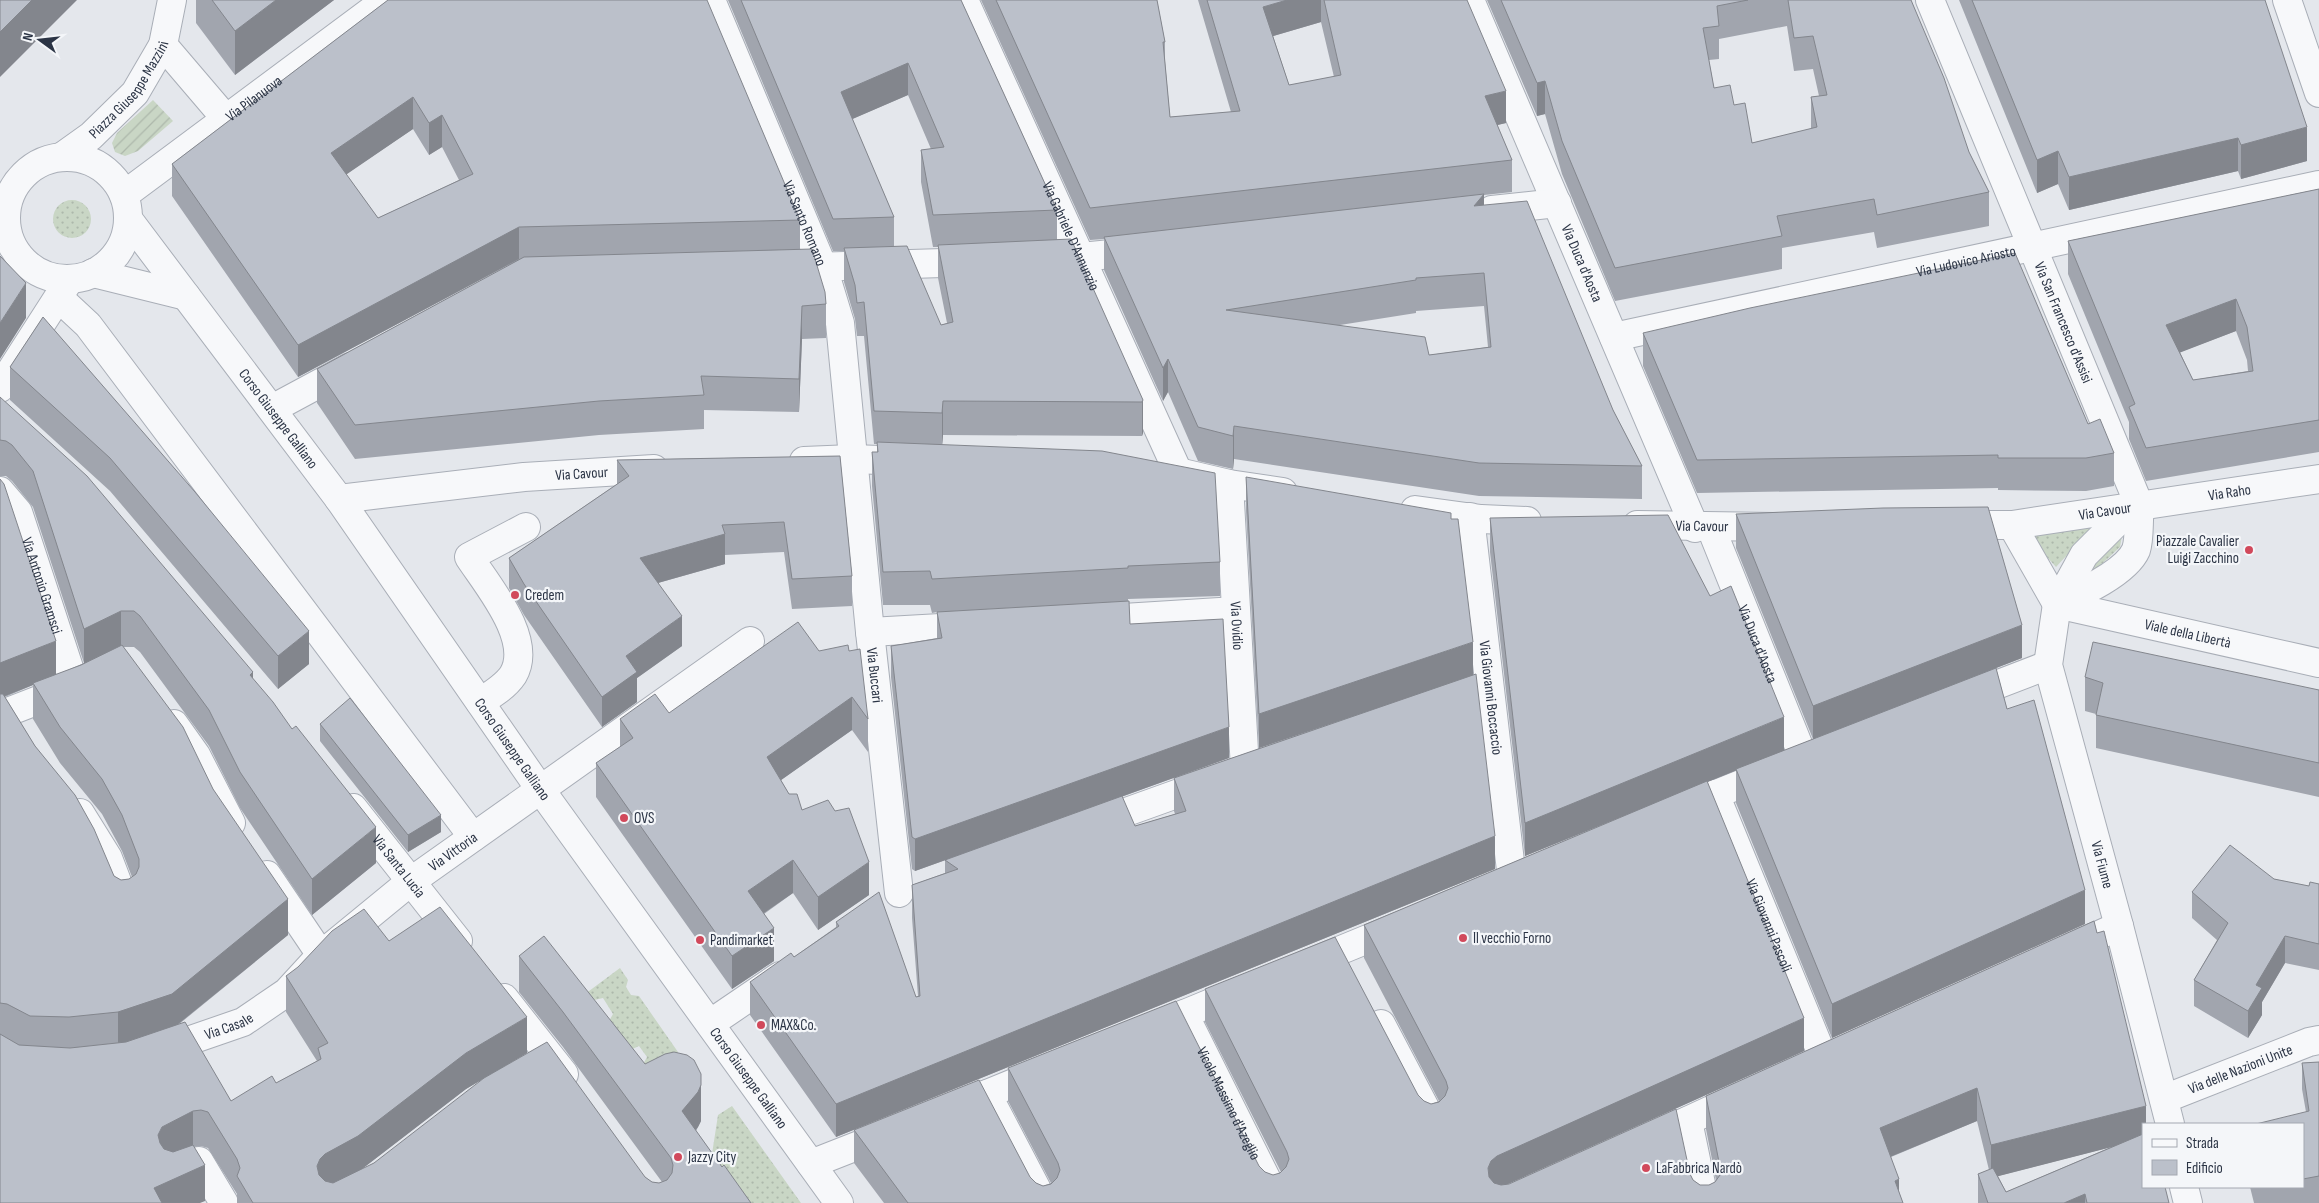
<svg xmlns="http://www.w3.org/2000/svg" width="2319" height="1203" font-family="'Sofia Sans Condensed',sans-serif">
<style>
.grass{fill:url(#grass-dots)}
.garden{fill:url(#garden-furrows)}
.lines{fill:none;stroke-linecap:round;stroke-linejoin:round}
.minor-casing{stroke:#a9aeb7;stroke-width:30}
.minor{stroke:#f7f8fa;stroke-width:28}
.wall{fill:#a1a5ae;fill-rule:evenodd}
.shaded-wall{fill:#83868d}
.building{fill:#bbc0ca;stroke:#83868d;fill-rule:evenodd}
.poi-dot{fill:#d1495b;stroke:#f4f6f9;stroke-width:2}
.labels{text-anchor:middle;stroke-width:4.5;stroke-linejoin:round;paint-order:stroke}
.street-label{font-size:15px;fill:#2b3445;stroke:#f4f6f9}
.poi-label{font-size:15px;fill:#2b3445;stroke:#f4f6f9;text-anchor:start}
</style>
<defs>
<pattern id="grass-dots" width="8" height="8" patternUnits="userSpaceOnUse" patternTransform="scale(1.25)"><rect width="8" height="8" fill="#c9d6c5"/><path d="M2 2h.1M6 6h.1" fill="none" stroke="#adb8ab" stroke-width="1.8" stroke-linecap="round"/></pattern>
<pattern id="garden-furrows" width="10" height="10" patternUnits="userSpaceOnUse" patternTransform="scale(1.25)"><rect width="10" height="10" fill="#c9d6c5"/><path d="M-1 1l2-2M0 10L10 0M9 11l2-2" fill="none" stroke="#adb8ab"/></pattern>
</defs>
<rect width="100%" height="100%" fill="#e4e7ec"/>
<!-- grass -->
<path class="grass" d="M53 219a19 19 0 1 1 38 0a19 19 0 1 1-38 0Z
M2093,527L2056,567L2027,535Z
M2122,536L2120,547L2091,574L2084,566Z
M620,968L628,980L626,987L631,995L639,996L678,1052L676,1059L641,1068L647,1057L639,1046L628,1051L608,1023L613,1014L603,998L590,1001L585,994Z
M732,1106L801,1203H747L712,1154L718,1115Z"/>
<!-- garden -->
<path class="garden" d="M153,100L173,121L138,151L125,156L115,152L112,143L117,133Z"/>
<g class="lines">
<defs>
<g id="minor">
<path id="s1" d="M711,0L823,267L840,323L870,632L899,893"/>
<path id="s2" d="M964,0L1178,472"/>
<path id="s3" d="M1470,0L1695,528"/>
<path id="s4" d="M1930,0L2140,507C2138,520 2140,538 2136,550C2126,573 2079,594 2057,604"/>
<path d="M2287,0L2319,93"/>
<path d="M163,45L227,120"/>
<path id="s5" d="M63,156L91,136L135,93L163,45L172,0"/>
<circle cx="67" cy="218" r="61"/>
<path id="s6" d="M124,195L386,0"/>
<path d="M1492,210L1557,203"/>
<path id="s7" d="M128,219L339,499L540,789L839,1203"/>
<path d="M1042,259L1081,257L1141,251"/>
<path d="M779,268L976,262"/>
<path d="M93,273L186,296"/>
<path d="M59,298L88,325L473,837"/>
<path id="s8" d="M1614,337L2319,185"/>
<path d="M0,388L68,282"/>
<path d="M272,409L350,367"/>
<path d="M804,461L852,459L908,461"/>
<path d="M1178,472L1229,484L1283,492"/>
<path id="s9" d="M1229,484L1245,769"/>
<path id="s10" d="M0,491L18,512L75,686"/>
<path id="s11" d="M339,499L524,477L654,469"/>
<path id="s12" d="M2137,509L2115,524L2084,555L2057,604L2048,665L2119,926L2170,1124"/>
<path d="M1415,510L1481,519L1527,521"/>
<path id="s13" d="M1470,517L1512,879"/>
<path id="s14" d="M1637,525L1774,527"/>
<path id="s15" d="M1954,525H2012L2319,479"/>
<path d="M2012,525L2057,604"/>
<path id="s16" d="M1711,528L1804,759"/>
<path id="s17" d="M2057,604L2319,663"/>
<path d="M1091,620L1236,611"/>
<path d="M870,632L976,626"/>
<path d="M1965,697L2048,665"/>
<path d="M480,702C491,695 505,687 513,675C534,640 488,586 469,557L526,527"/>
<path d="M1442,702L1488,687"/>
<path d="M0,715L67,689"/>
<path d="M174,724L196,755L231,823"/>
<path id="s18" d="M1715,794L1823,1057"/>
<path id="s19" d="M353,808L458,941"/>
<path d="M1679,809L1771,772"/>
<path d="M80,813L108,858L124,900"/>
<path d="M1093,824L1210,782"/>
<path d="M267,875L321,955"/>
<path d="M2070,948L2119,926"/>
<path d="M1307,964L1397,927"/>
<path d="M504,998L564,1074"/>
<path id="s20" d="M1184,1014L1273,1192"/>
<path d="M711,1023L780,976"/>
<path d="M1381,1024L1432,1121"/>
<path d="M1148,1029L1240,991"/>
<path id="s21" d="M159,1051L243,1022L287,992L321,955L410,882L750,641"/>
<path d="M987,1094L1044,1203"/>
<path id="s22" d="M2164,1099L2309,1042L2319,1040"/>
<path d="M953,1108L1043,1071"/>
<path d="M1688,1121L1705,1203"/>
<path d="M1646,1140L1739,1097"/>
<path d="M811,1164L890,1133"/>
<path d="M176,1171L199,1161L224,1203"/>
<path d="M2184,1187L2188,1203"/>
</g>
</defs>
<!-- minor casing -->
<use href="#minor" class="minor-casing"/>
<!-- minor -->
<use href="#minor" class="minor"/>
</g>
<!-- wall -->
<path class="wall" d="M196,0H334L235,75L196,23Z
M388,0L800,220V250L826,304V338L802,339L799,412L704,410V429L599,435L355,459L317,403V369L520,259L298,377L172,196V164ZM413,129L429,155L442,147L459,180L378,218L346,174Z
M728,0H961L1057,210V240L1143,400V433L1142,436L943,435L942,445L1220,562V596L1128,599V601L1130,624L1229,758L915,871L912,869L891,677V646L937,638V612L932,613L930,605H883L872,486V452H877V444H874L864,336H857L855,319L844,282V251H833ZM908,95L931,149L921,150V182L933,247H938V278L947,323L941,325L894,246V217L852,119Z
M981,0H1157L1165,42V61L1170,117L1231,112L1198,0H1467L1506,123L1497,125L1512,160V192L1484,195V205L1613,410L1642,466V499L1479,496L1234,459L1233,469L1198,461L1168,392L1163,401L1104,270V239L1090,240ZM1321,22L1334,77L1289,85L1273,36ZM1484,306L1488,347L1429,355L1340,325L1416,313V311Z
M1487,0H1911L1969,152L1989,192V226L1877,248L1874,232L1782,248V269L1615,301L1562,174L1545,114L1537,116ZM1787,26L1794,71L1813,69L1819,96L1811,97V129L1752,143L1734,105L1714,88L1709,60L1719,59V39Z
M1959,0H2265L2307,161L2241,179L2238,171L2069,210L2058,184L2037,193Z
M2319,189V452L2146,481L2129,439V422L2068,274V241ZM2236,331L2247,360L2248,371L2193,380L2180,352Z
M43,317L309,664L278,689L110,491L10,400V367Z
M1643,333L2088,424L2114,453V486L2086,491L1998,490V488L1697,493L1643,366Z
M0,397L253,679L376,863L312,915L240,808L209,746L140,652L134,647H123L213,789L288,935L178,1025L231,1101L276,1083L317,1061L286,1012V976L389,941L527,1053L466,1089L362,1169L645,1177L652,1182L659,1183L662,1182L563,1047L519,992V956L645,1064L701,1110V1121L696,1131L722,1167L751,1203H237V1194L208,1148L201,1146L193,1147L205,1201L0,1203V479L56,675L84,663L33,507L12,481L6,476H0ZM33,685V719L60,763L102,814L122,851L132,877L129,879L121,880L114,876L5,697Z
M840,456L852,576V606L792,609L784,552L725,555V564L658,583L682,646L637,678V702L602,727L524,615L509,588V558L617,484V460Z
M1246,477L1473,676L1495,869L836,1137L750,1015V982L794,957L836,927V922L916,997L918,996L912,918V885L945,873V860L1135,826L1175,814L1174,811V778L1458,680L1259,748L1246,511Z
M1736,514L2022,658L1996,668L2007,709L2085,924L1832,1038L1736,803V770L1707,782L1804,1051L1505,1185L1690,1174L1693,1180L1700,1185H1709L1715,1182L1716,1180L1706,1129V1096L2094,921L2146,1124H2143L2169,1203H1978V1174L1989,1170L1977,1121L1891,1157L1899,1192L1903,1203H884L854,1163V1130L1030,1177L1036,1183L1043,1186L1051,1183L1008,1101V1068L1259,1166L1265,1172L1273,1175L1280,1173L1281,1172L1205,1022V989L1418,1095L1424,1101L1431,1104L1439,1101L1364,958V925L1624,816L1525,856L1490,552V518L1784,751L1813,739L1736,548ZM2111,1147L2006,1192L1998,1176Z
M819,651H849L868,719V752L852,730L781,780L789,794L802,810L869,895L818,930L793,893L764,914L774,961L732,989L596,797V763L620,747V719L669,713Z
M2085,677L2319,690V797L2096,748V714L2085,711Z
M320,724L441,832L408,852L320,741Z
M2274,879L2309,886L2319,884V970L2285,963L2262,1002V1015L2248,1038L2194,1006V980L2217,940L2192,918V892Z
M2319,1062V1203H2254L2250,1187H2303V1124L2306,1112L2302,1089V1063Z"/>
<!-- shaded-wall -->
<path class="shaded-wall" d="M32,0H77L0,77V32Z
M276,0H334L235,75V31Z
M1287,0H1321V22L1263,39V7Z
M908,63V95L841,124V92Z
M1545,81V114L1537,116V83Z
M1506,91V123L1485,128V96Z
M413,97V129L331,185V153Z
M442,115V147L429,155V123Z
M2307,127V161L2241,179V145Z
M2238,138V171L2069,210V177Z
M2058,151V184L2037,193V160Z
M1484,194V227L1474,206Z
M519,227V259L298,377V345Z
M26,283V318L0,359V323Z
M2236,299V331L2166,358V325Z
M802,306V339L799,412V379Z
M1168,359V392L1163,401V368Z
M1143,400V433L1142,436V402Z
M943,401V435L942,447V413Z
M1234,426V459L1233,469V436Z
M725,534V564L640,588V558Z
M121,611V647L84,664V629Z
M682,616V646L637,678V702L602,727V697L626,656Z
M2022,625V658L1813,739V706Z
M309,631V664L278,689V656Z
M56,641V677L33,683V685L0,698V663Z
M1473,642V676L1259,748V714Z
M253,672V708L250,675Z
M852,697V730L767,790V757Z
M1784,717V751L1525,856V823Z
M1229,727V758L915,871V839Z
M441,815V832L408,852V835Z
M376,827V863L312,915V879Z
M1495,836V869L836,1137V1104Z
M793,860V893L748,924V891Z
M869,862V895L818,930V897Z
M2085,890V924L1832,1038V1004Z
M288,899V935L172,1029L118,1048V1012Z
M774,928V961L732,989V956Z
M2285,936V963L2262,1002V1015L2248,1038V1011L2256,985Z
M527,1017V1053L466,1089L358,1172L320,1195L317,1166L320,1159L325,1154L466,1053Z
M1804,1018V1051L1497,1189L1491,1194L1488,1168L1491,1161L1497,1156Z
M701,1074V1121L698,1127L682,1147V1111Z
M1977,1088V1121L1880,1161V1128Z
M2146,1106V1124H2143V1139L1991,1178V1145Z
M193,1111V1147L158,1171V1135L162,1127Z
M205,1165V1201L200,1203H154V1188Z
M1899,1179V1203L1895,1181Z
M2085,1194V1203H2064Z"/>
<!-- building -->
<path class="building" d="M0,0H32L0,32Z
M212,0H276L235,31Z
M388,0H707L800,220L519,227L298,345L172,164ZM413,97L429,123L442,115L473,174L378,218L331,153Z
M741,0H961L1057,210L933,215L921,150L944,147L908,63L841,92L894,217L833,219Z
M996,0H1157L1165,42H1163L1170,117L1240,111L1207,0H1287L1263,7L1289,85L1341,75L1324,0H1467L1506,91L1485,96L1512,160L1090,208Z
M1501,0H1748L1717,6L1719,26L1703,28L1714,88L1730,85L1734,105L1745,103L1752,143L1817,127L1811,97L1827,95L1813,36L1794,38L1788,0H1911L1944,78L1969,152L1989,192L1877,215L1874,199L1777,216L1782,236L1615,268L1562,141L1545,81L1537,83Z
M1972,0H2265L2307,127L2241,145L2238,138L2069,177L2058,151L2037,160Z
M2319,189V420L2146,448L2129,407L2135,404L2068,241ZM2236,299L2247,327L2253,371L2193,380L2166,325Z
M1484,194L1474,206L1527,201L1613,410L1642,466L1479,463L1234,426L1233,436L1198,427L1168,359L1163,368L1104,237ZM1484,273L1491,347L1429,355L1425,337L1226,310L1416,280V278Z
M1071,239L1143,400L1142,402L943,401L942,413L874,411L864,302L857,303L855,285L844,248L907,246L941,325L953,322L938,245Z
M812,249L825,292L826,304L802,306L799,379L701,376L704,395L599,401L355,425L317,369L524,257Z
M2015,253L2088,424L2100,419L2114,453L2086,458H1998V455L1697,460L1643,333L1750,308Z
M0,256L26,283L0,323Z
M43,317L195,492L309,631L278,656L110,458L10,367Z
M0,397L87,476L253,672L250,675L273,702L292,729L296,726L376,827L312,879L240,772L209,710L140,616L134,611H121L84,629L33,471L12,445L6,441L0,440Z
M877,442L1102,451L1215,473L1220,562L1128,566V568L932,579L930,571L883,572L872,452H878Z
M840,456L852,576L792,579L784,522L722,525L725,534L640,558L682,616L626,656L637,672L602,697L524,584L509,558L629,476L617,460Z
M1246,477L1451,513V519H1458L1473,642L1259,714Z
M0,479L4,484L56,641L0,663Z
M1988,507L2022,625L1813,706L1736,514L1883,508Z
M1668,515L1710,596L1731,586L1784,717L1525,823L1490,518Z
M1129,601L1130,624L1223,619L1229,727L915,839L912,837L891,646L942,638L937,612Z
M798,622L819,651L848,645L849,651L860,649L868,719L852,697L767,757L789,794H797L802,810L828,800L835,811L849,808L869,862L818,897L793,860L748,891L774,928L732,956L596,763L633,738L620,719L655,694L669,713Z
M2093,642L2319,690V763L2096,715L2103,683L2085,677Z
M122,645L183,727L213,789L288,899L172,994L118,1012L69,1017L30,1016L7,1004L0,1003V694H3L35,746L75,795L94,829L114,876L121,880L129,879L136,874L139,867V859L122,815L102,779L60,727L33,683L81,665Z
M1996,668L2007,709L2034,700L2085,890L1832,1004L1736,769Z
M1476,674L1495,836L836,1104L750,982L791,953L794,957L839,926L836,922L879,892L916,997L920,996L912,885L958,869L945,860L1122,796L1135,826L1186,811L1174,778Z
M350,698L441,815L408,835L320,724Z
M1707,781L1804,1018L1497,1156L1491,1161L1488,1168L1489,1177L1494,1183L1501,1185L1509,1184L1676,1109L1690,1174L1693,1180L1700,1185H1709L1715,1182L1720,1175V1167L1706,1096L2094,921L2097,933L2104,931L2146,1106L1991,1145L1977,1088L1880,1128L1899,1179L1895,1181L1903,1203H908L854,1130L979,1080L1030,1177L1036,1183L1043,1186L1051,1184L1057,1178L1060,1170L1058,1163L1008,1068L1176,1001L1259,1166L1265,1172L1273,1175L1280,1173L1286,1167L1289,1159L1287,1152L1205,989L1335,937L1418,1095L1424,1101L1431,1104L1439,1102L1445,1096L1448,1088L1446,1081L1364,925Z
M2230,845L2274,879L2309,886L2310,882L2319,884V944L2285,936L2256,985L2262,988L2248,1011L2194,980L2228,923L2192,892Z
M440,907L527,1017L466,1053L358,1136L325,1154L320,1159L317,1166L319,1175L325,1181L333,1183L374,1163L484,1078L547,1042L645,1177L652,1182L659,1183L667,1180L672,1173L673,1165L671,1158L563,1012L519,956L544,936L645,1064L665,1054L674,1052L687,1055L694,1060L701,1074V1085L698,1092L682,1111L722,1167L724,1165L751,1203H253L237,1176L240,1168L237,1159L208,1112L201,1110L193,1111L162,1127L158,1135L160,1143L164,1149L173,1152L193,1145L205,1165L154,1188L162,1203H0V1034L19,1045L70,1048L126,1042L185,1022L231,1101L272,1076L276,1083L321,1059L318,1048L328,1043L286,976L298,967L332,931L364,909L389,941Z
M2319,1062V1176L2303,1179V1124H2256L2309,1111L2302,1063Z
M2143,1134V1187H2165L2169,1203H2087L2085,1194L2064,1203H1988L1978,1174L1993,1168L2006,1192Z"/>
<!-- markers -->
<g class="poi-dot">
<circle cx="2249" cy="550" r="5"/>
<circle cx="515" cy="595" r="5"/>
<circle cx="624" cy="818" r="5"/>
<circle cx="1463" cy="938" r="5"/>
<circle cx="700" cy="940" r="5"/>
<circle cx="761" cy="1025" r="5"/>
<circle cx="678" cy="1157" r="5"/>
<circle cx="1646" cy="1168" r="5"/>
</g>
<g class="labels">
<!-- street labels -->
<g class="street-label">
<text dy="5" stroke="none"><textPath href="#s5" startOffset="95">Piazza Giuseppe Mazzini</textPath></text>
<text dy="5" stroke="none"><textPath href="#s6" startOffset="162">Via Pilanuova</textPath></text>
<text dy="5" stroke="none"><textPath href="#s1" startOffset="242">Via Santo Romano</textPath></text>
<text dy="5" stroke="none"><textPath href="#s2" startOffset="259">Via Gabriele D'Annunzio</textPath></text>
<text dy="5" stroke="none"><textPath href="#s8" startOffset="360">Via Ludovico Ariosto</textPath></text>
<text dy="5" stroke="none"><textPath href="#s3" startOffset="286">Via Duca d'Aosta</textPath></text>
<text dy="5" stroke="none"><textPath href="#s4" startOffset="349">Via San Francesco d'Assisi</textPath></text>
<text dy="5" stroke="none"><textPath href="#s7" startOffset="250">Corso Giuseppe Galliano</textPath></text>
<text dy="5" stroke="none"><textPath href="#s11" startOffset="244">Via Cavour</textPath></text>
<text dy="5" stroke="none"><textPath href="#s15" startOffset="278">Via Raho</textPath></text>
<text dy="5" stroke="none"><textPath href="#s15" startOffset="152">Via Cavour</textPath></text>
<text dy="5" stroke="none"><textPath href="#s14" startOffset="65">Via Cavour</textPath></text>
<text dy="5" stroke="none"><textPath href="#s10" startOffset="105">Via Antonio Gramsci</textPath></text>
<text dy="5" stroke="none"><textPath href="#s9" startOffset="142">Via Ovidio</textPath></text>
<text dy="5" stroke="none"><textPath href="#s17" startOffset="134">Viale della Libertà</textPath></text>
<text dy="5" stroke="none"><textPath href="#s16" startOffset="125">Via Duca d'Aosta</textPath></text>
<text dy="5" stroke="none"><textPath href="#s1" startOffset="702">Via Buccari</textPath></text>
<text dy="5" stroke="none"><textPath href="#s13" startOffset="182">Via Giovanni Boccaccio</textPath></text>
<text dy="5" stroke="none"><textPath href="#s7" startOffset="655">Corso Giuseppe Galliano</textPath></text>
<text dy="5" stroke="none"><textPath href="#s21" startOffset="360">Via Vittoria</textPath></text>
<text dy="5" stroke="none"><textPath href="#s12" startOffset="395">Via Fiume</textPath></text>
<text dy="5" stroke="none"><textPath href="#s19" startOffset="74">Via Santa Lucia</textPath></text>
<text dy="5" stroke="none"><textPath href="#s18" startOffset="142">Via Giovanni Pascoli</textPath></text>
<text dy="5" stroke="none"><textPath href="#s21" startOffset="74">Via Casale</textPath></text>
<text dy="5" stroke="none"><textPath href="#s22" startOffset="82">Via delle Nazioni Unite</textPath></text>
<text dy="5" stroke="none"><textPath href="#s7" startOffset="1060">Corso Giuseppe Galliano</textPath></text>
<text dy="5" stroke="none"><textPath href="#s20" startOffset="100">Vicolo Massimo d'Azeglio</textPath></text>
</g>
<!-- poi labels -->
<g class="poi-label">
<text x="2239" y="546" text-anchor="end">Piazzale Cavalier<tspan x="2239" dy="17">Luigi Zacchino</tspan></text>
<text x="525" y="600">Credem</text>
<text x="634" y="823">OVS</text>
<text x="1473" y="943">Il vecchio Forno</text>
<text x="710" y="945">Pandimarket</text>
<text x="771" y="1030">MAX&amp;Co.</text>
<text x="688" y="1162">Jazzy City</text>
<text x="1656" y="1173">LaFabbrica Nardò</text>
</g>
</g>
<!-- legend -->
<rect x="2142" y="1123" width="162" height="65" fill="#f4f6f9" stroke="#a4a8b1"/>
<rect x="2152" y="1139" width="25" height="8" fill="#f7f8fa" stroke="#a4a8b1"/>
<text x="2186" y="1148" font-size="15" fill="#2b3445">Strada</text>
<rect x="2152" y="1160" width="25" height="15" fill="#bbc0ca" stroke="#a4a8b1"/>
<text x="2186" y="1173" font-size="15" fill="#2b3445">Edificio</text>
<!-- north arrow -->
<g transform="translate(40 40) rotate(285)" stroke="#f4f6f9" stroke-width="4" paint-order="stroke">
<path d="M0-4L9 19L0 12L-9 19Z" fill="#2b3445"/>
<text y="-8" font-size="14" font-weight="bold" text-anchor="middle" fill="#2b3445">N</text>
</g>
</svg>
